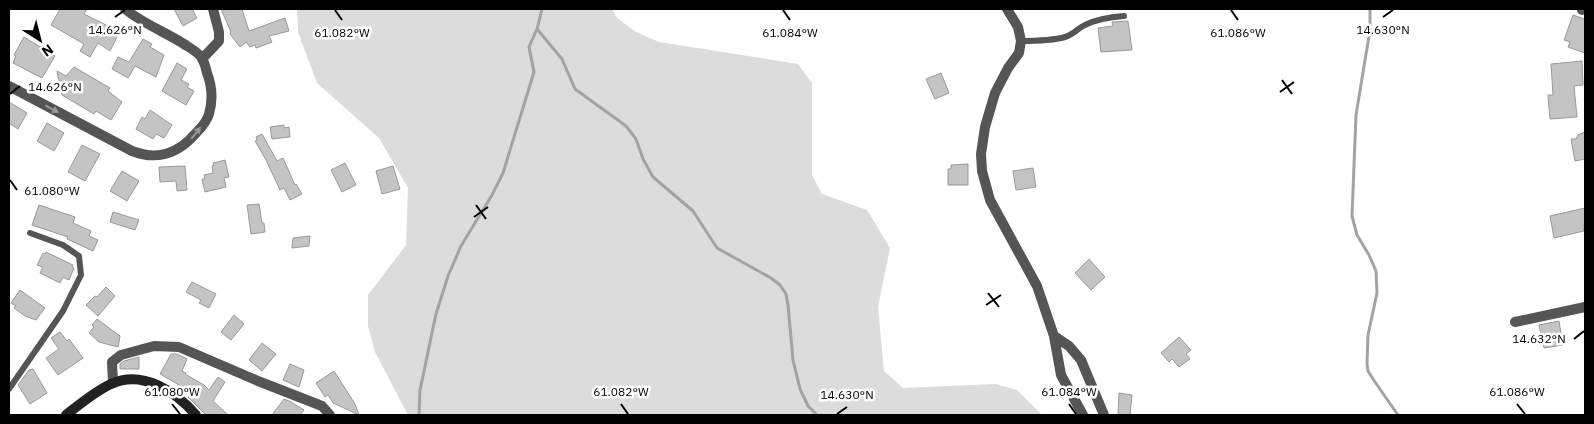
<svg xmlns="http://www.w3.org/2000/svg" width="1594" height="424" font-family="'IBM Plex Sans',sans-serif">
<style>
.green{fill:#dcdcdc}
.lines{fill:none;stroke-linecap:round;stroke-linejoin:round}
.stream{stroke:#a3a3a3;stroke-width:3}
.building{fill:#c4c4c4;stroke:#999}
.lane{stroke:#555;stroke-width:6}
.street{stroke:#555;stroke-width:10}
.secondary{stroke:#222;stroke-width:10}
.oneway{fill:#999}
.ticks{fill:none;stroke:#000;stroke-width:2}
.ticks-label{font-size:12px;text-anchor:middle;fill:#000;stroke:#fff;stroke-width:5;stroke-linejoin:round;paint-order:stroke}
</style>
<rect width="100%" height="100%" fill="#fff"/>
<!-- green -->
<path class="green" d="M297,9H612L617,18L636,32L659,42L798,64L812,83V175L822,194L867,210L890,248L878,307L884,371L903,388L995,384L1017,390L1042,415H408L375,352L368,326V295L406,245L408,188L379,138L317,83L298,32Z"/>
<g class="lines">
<!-- stream -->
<path class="stream" d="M1370,9V30L1356,115L1352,216L1357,235L1369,255L1376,271L1377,293L1368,335L1367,364L1368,371L1375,382L1398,415
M537,29L562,59L575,89L626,126L636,139L643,159L653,177L693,211L717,248L771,278L780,285L786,294L788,305L793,360L800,389L808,406L817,415
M419,415L420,390L436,314L448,276L461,246L492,195L503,173L534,72L529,47L537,29L542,9"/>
</g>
<!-- building -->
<path class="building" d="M60,9H87L84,14L114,29L111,34L117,37L110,51L98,43L90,57L80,51L84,44L51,25Z
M174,9H192L197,18L183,26Z
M221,9H242L249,31L285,18L289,31L269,36L272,42L256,48L255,45L250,47L246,42L240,47L230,34L231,32Z
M1573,15L1585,19V53L1568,47L1570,42L1564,40Z
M1128,21L1132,50L1101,52L1098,28L1113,26L1112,22Z
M24,37L55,56L42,78L13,63L16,56L14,55Z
M143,39L152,44L150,47L164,55L156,77L135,66L128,78L112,69L118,57L129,62Z
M1582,61L1583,85L1574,86L1577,117L1550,119L1548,95H1553L1551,64Z
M177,63L187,69L181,80L189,84L187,87L194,91L186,105L162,91Z
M74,67L110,88L108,91L122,102L111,120L96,111L94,114L62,95L57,71L66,76Z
M941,73L949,93L935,99L926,79Z
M9,102L27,113L18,129L9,123Z
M150,110L172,125L164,138L156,134L153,139L136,129L142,117L145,119Z
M47,123L64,133L54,151L37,141Z
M284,125V128L289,127L290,137L272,139L270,127Z
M1585,132V159L1575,161L1571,139H1576L1578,135Z
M262,134L277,161L283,158L295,185L296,184L302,194L290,200L284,188L280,190L266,160L255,141L257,140L256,137Z
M82,145L100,154L85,181L68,172Z
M225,160L229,177L224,178L226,187L205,192L202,179H205L204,175L213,173L212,166L214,165L213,163Z
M345,163L356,185L342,192L331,170Z
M968,164V185H948V169H951V165Z
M185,166L187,190L177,191L176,181L160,182L159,167Z
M393,166L400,189L382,194L376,171Z
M1033,168L1036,187L1016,190L1013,171Z
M122,171L139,181L127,201L110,191Z
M259,204L262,223H264L265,232L251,234L247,205Z
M39,205L75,217L73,223L91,231L89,236L98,240L93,251L67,239L68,237L32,225Z
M1585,208L1584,231L1554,238L1550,216Z
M113,212L139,220L135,230L110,222Z
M310,236L309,246L292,248L293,238Z
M46,252L73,265L72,267L74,268L69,280L63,277L60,283L40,273L43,267L37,265L43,253L45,254Z
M1089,259L1105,277L1091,290L1075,273Z
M192,282L216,294L209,308L199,303L201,300L186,292Z
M106,287L115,296L98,316L86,305L95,296L97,297Z
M20,290L45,308L36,320L25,316L14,308L16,306L11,303Z
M234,315L244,324L231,340L221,332Z
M97,319L120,336L118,347L99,342L89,333L94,327L92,325Z
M1559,321L1563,345L1544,348L1539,325Z
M60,332L67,341L69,339L83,358L58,375L46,358L59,349L51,338Z
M1179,337L1191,350L1186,354L1190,359L1179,367L1172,359L1169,362L1161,353Z
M262,343L276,354L262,371L249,360Z
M171,354H177L187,359L182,371L186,373L185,374L204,385L209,390L218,377L225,382L213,401L228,415H206L188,397L193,393L160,374Z
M139,357V369H120V364L124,361Z
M290,364L304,370L299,387L283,380Z
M33,369L47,393L30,404L18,385L29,370Z
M334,371L355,404L359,415L333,403L328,395L325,397L316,383Z
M1119,393L1132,395L1130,415H1118Z
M284,399L289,401L304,410L300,415H272Z"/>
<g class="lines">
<!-- lane -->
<path class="lane" d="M1021,41C1035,41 1051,41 1065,37C1073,35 1078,28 1085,25C1097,19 1110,17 1124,16
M9,389L63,311L81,275L79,256L63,245L30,233"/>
<!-- street -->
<path class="street" d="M1007,9L1018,27L1021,41L1019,53L1008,68L995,93L985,127L981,154L982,171L990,200L1037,286L1054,336L1061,375L1083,415
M1582,10L1583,9
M202,59L219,41V32L213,9
M9,86L132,151C158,161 178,154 196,133C201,128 207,121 209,114C213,100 212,86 207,73C206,68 204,62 202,58C198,52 190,48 184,44C165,32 142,23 125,9
M1515,322L1585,307
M1054,336L1069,346L1081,360L1104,415
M113,383L112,362L121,355L154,346L179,347L258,381L322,406L330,415"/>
<!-- secondary -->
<path class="secondary" d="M66,415C80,404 94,392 111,384C143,369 176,392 196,415"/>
</g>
<!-- one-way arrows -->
<defs><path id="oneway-solid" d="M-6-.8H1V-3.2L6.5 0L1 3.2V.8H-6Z" transform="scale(1.25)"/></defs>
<g class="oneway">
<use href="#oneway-solid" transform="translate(52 109) rotate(28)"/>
<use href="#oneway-solid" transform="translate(196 133) rotate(-51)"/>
</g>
<!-- ticks -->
<path class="ticks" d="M335,10L342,20M783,10L790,20M1231,10L1238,20M115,17L125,10M1383,17L1393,10M1282,80L1292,94M1280,92L1294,82M10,94L20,86M10,180L17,190M476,205L486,219M474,217L488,207M988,293L999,307M986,305L1001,295M1574,339L1584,331M172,404L180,414M621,404L628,414M1069,404L1076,414M1517,404L1525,414M837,414L847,407"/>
<g class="ticks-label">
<text x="115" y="34">14.626°N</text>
<text x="1383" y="34">14.630°N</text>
<text x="342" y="37">61.082°W</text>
<text x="790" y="37">61.084°W</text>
<text x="1238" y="37">61.086°W</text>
<text x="55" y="91">14.626°N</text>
<text x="52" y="195">61.080°W</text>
<text x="1539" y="343">14.632°N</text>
<text x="172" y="396">61.080°W</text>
<text x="621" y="396">61.082°W</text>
<text x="1069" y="396">61.084°W</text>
<text x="1517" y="396">61.086°W</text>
<text x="847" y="399">14.630°N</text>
</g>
<!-- border -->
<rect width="1594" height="424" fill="none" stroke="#000000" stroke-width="20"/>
<!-- north arrow -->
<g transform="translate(40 40) rotate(144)" stroke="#ffffff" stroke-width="4" paint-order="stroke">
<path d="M0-4L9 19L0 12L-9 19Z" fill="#000000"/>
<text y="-8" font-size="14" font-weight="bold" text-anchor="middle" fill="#000000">N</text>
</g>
</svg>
